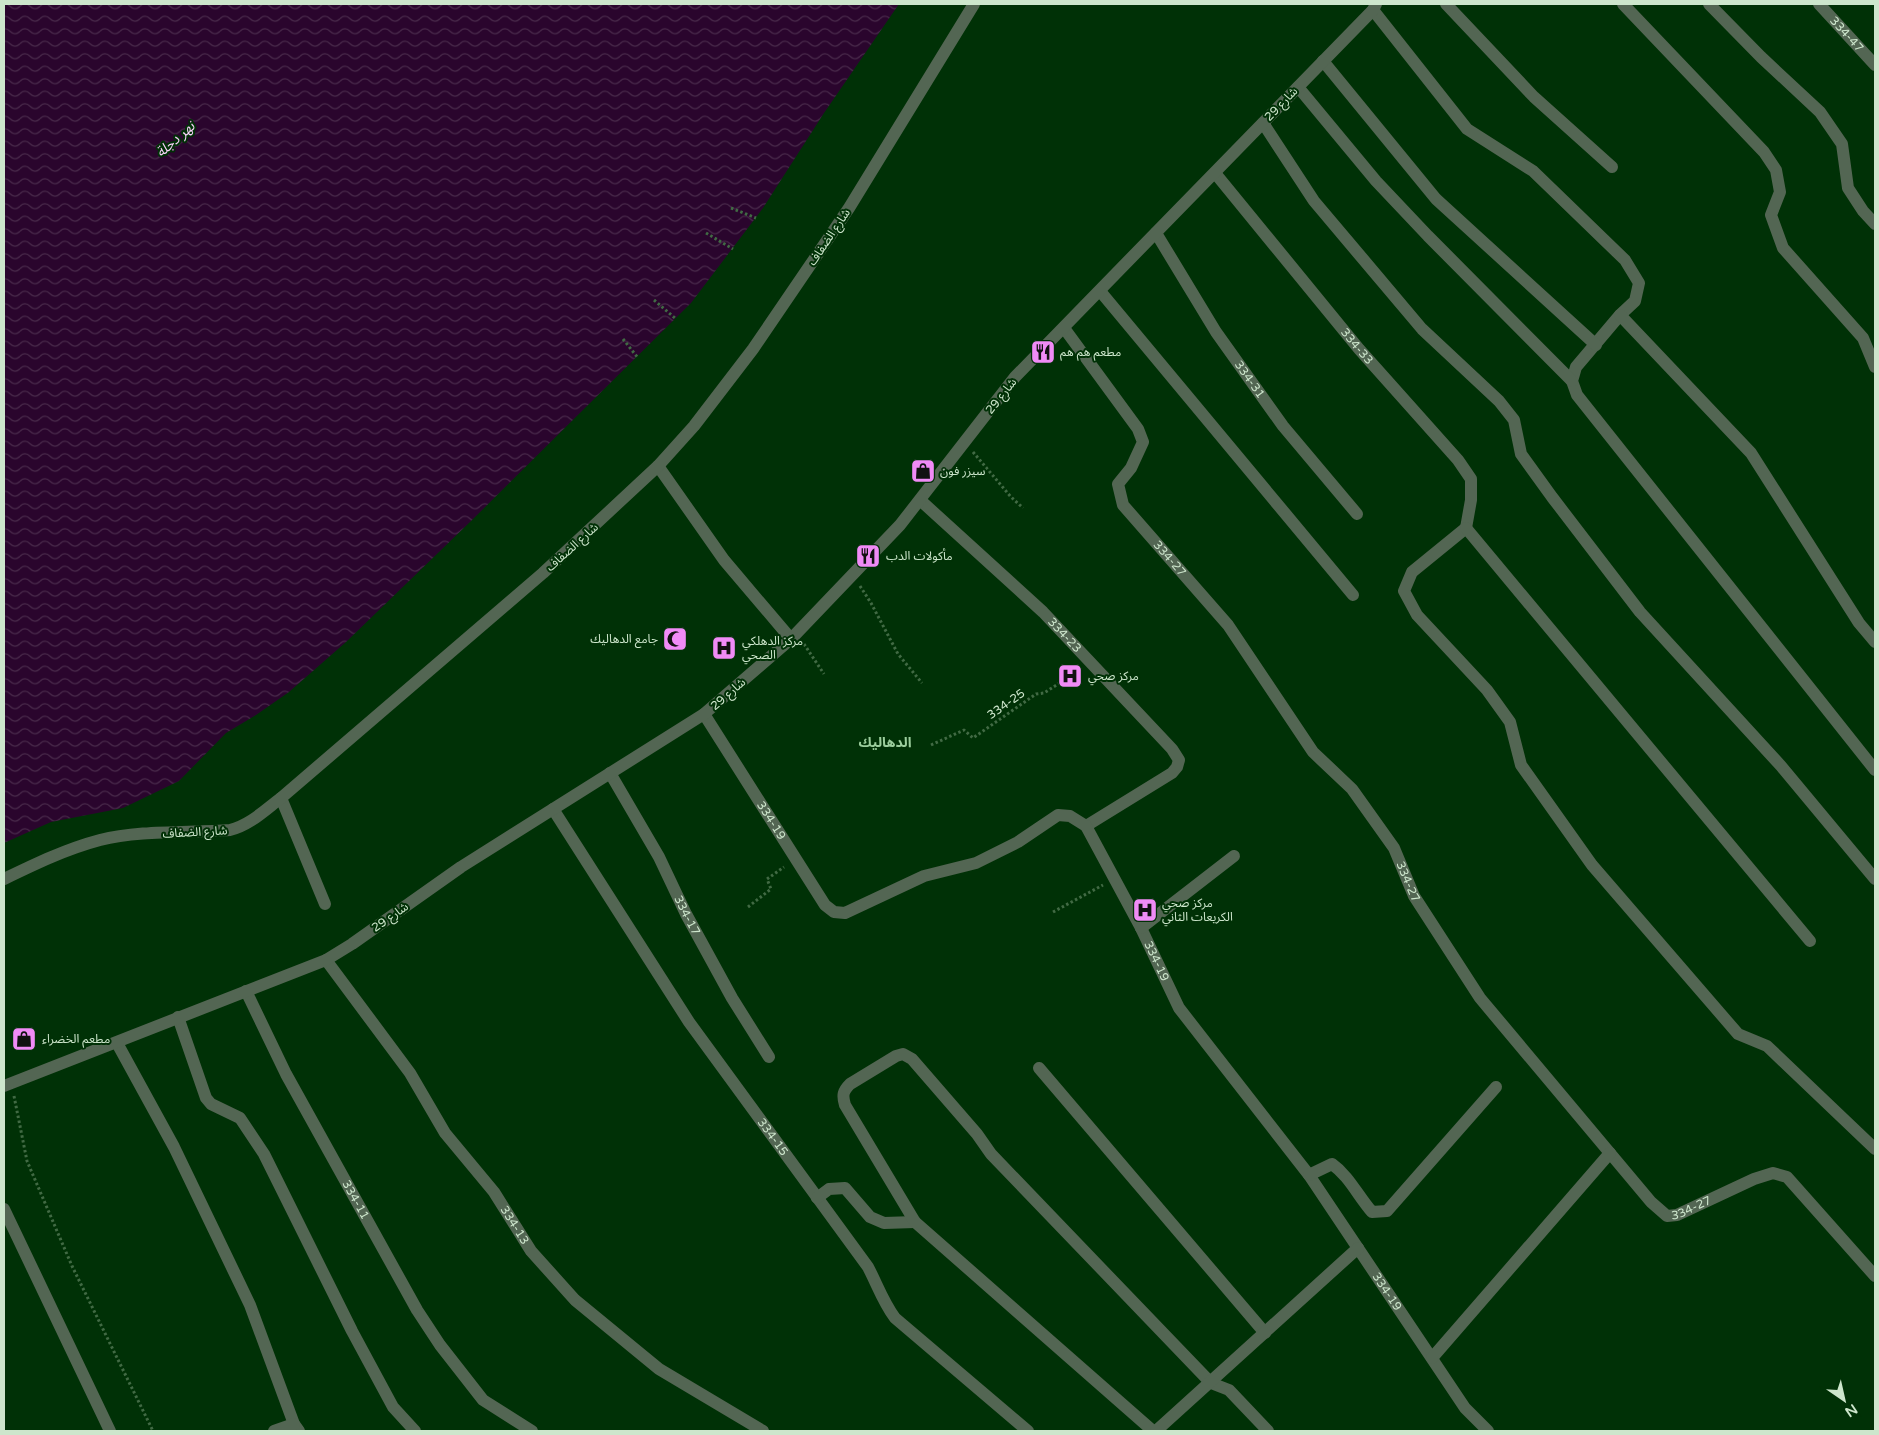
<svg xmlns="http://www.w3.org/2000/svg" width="1879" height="1435" font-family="'Varela Round','Noto Sans Arabic',sans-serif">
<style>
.water{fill:url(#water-waves)}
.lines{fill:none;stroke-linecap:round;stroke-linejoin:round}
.path{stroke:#416a44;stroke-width:3;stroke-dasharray:2.5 2.5;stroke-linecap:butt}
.minor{stroke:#536653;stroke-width:12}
.labels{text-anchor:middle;stroke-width:4;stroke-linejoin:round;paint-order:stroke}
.street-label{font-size:12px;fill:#cde6cc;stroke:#003106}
.poi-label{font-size:12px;fill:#cde6cc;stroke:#003106;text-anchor:start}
.water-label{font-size:14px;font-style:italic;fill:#f8d1fa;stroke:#003106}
.neighbourhood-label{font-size:14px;font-weight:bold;fill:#9bcd9c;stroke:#003106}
</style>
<defs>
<pattern id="water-waves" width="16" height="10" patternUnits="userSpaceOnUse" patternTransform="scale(1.25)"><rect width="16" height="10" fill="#2a052d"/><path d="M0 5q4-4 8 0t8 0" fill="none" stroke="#48294a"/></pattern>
</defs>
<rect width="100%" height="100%" fill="#003106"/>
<!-- water -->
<path class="water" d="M4,4H899L824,113L763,208L691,303L470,522L346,642L289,692L256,715L226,733L179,781L123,808L51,822L4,843Z"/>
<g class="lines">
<!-- path -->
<path class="path" d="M731,208L756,218
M706,233L733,249
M654,300L676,319
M623,339L638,358
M973,452L1011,497L1023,508
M860,586L871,603L898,654L922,683
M804,644L824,674
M931,745L964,730L973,738L1036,694L1044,693L1080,670
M748,907L771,889L767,879L784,867
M1053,912L1103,885
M14,1096L27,1161L72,1266L153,1431"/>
<!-- minor -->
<g class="minor">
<path d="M1446,4L1534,97L1612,167"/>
<path d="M1623,4L1764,152L1776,170L1780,192L1771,215L1783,248L1863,338L1875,367"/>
<path d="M1709,4L1761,57L1820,112L1842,144L1848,188L1863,211L1875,224"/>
<path id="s1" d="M1819,4L1875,65"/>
<path d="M1373,10L1467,129L1533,171L1625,260L1639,283L1635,301L1620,315L1576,367L1572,381L1577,395L1875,770"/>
<path d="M1323,61L1436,199L1596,345"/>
<path d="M1298,87L1376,181L1428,236L1572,381"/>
<path d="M1263,123L1314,201L1422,329L1499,401L1514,420L1521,454L1552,497L1640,612L1781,766L1875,879"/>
<path id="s2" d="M1215,173L1359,349L1458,460L1471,479V500L1466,528"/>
<path id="s3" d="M1156,233L1216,332L1283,426L1357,514"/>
<path d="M1100,291L1353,595"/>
<path d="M1620,315L1751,453L1859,623L1875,642"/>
<path id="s4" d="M1064,328L1138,429L1143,442L1131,468L1118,484L1123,505L1228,625L1313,752L1352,789L1394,848L1414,896L1480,998L1651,1202L1667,1216L1677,1215L1754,1179L1773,1173L1787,1177L1875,1276"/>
<path d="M658,466L724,560L791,639"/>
<path id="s5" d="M920,500L1043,612L1172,749L1179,760L1177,767L1172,773L1086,826"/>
<path d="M1466,528L1412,572L1404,591L1417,615L1487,690L1510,722L1521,765L1592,865L1738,1034L1767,1046L1875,1149"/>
<path d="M1466,528L1810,941"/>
<path id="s6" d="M704,714L825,905L834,912L845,913L924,876L976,863L1018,842L1058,815L1070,816L1086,826L1141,928L1179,1008L1309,1175L1465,1408L1488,1431"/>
<path id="s7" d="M610,773L659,857L686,914L732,998L769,1057"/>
<path d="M281,798L325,904"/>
<path id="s8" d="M553,809L689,1022L868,1267C877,1284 883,1302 895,1318L1028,1431"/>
<path d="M4,879C35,864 66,849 100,840C139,830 190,833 230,830C250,825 265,810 281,798L543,573L658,466L694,426L753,349L849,208L974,4"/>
<path d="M1141,928L1234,856"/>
<path id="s9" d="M326,960L410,1073L445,1133L494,1192L531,1251L575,1300L659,1369L763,1431"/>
<path id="s10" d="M246,991L286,1074L417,1310L440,1345L483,1400L532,1431"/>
<path d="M178,1017L206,1098L211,1104L240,1118L264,1154L352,1331L393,1407L415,1431"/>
<path d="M117,1043L174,1147L250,1305L294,1424L299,1431"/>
<path d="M1039,1068L1265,1333"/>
<path d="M4,1086L326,960L352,944L461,867L704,714L791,639L900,525L1015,377L1373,10L1376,4"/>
<path d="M1309,1175L1332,1164C1349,1176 1358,1196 1372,1212L1387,1211L1496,1087"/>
<path d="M817,1198L829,1189L845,1188L870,1217L884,1223L915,1222"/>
<path d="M4,1209L110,1431"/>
<path d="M1432,1358L1610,1153"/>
<path d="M274,1431L294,1424"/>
<path d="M1153,1431L915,1222L845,1105C842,1095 843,1091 850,1084L896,1056L903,1054L912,1059L977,1134L991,1154L1211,1383L1229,1390L1268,1431"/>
<path d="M1156,1431L1358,1248"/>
</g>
</g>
<!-- icons -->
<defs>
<symbol id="restaurant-square" viewBox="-11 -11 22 22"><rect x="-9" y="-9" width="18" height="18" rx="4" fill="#f08bf6" stroke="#003106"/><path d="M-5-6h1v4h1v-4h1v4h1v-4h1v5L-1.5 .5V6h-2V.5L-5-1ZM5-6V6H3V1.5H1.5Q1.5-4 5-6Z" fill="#111"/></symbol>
<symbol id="shop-square" viewBox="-11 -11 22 22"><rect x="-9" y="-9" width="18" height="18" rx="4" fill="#f08bf6" stroke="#003106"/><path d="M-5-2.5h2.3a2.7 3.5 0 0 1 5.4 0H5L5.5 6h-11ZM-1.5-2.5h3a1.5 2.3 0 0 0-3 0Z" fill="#111"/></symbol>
<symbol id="mosque-square" viewBox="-11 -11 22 22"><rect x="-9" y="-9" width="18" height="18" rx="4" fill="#f08bf6" stroke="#003106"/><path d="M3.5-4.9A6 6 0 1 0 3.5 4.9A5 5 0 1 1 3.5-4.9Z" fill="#111"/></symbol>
<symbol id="hospital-square" viewBox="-11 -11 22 22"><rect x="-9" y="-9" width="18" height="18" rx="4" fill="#f08bf6" stroke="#003106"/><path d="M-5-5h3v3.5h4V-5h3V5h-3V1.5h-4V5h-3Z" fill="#111"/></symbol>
</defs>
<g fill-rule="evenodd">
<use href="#restaurant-square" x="1029" y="338" width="28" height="28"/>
<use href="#shop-square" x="909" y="457" width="28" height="28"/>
<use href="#restaurant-square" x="854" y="542" width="28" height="28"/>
<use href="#mosque-square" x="661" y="625" width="28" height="28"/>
<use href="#hospital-square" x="710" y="634" width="28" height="28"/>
<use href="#hospital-square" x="1056" y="662" width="28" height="28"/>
<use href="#hospital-square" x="1131" y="896" width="28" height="28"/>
<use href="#shop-square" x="10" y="1025" width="28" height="28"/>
</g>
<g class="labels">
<!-- street labels -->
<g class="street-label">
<text dy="4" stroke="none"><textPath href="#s1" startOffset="41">334-47</textPath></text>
<text transform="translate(1281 104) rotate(-46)" y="4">شارع 29</text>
<text transform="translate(829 237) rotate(-56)" y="4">شارع الضفاف</text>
<text dy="4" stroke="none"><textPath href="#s2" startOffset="224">334-33</textPath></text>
<text dy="4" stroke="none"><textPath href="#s3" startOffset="174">334-31</textPath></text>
<text transform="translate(1001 396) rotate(-52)" y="4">شارع 29</text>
<text transform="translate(572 547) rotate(-42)" y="4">شارع الضفاف</text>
<text dy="4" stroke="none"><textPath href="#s4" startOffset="281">334-27</textPath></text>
<text dy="4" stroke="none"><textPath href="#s5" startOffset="198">334-23</textPath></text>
<text transform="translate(728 694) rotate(-41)" y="4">شارع 29</text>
<text transform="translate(1006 704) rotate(-35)" y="4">334-25</text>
<text dy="4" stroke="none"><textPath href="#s6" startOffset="126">334-19</textPath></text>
<text transform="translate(195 832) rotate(-3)" y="4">شارع الضفاف</text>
<text dy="4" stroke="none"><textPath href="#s4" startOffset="685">334-27</textPath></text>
<text dy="4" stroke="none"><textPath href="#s7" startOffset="162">334-17</textPath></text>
<text transform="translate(390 917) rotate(-35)" y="4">شارع 29</text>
<text dy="4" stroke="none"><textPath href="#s6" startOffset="668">334-19</textPath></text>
<text dy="4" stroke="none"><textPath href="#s8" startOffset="395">334-15</textPath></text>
<text dy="4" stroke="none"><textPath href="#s10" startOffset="236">334-11</textPath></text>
<text dy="4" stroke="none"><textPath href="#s4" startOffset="1135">334-27</textPath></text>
<text dy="4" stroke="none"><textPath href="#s9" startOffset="326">334-13</textPath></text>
<text dy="4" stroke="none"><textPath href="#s6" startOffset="1072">334-19</textPath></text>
</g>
<!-- poi labels -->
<g class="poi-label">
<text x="1060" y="356">مطعم هم هم</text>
<text x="940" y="475">سيزر فون</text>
<text x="886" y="560">مأكولات الدب</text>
<text x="658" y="643" text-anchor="end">جامع الدهاليك</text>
<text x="742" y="645">مركز الدهلكي<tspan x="742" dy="14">الصحي</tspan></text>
<text x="1088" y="680">مركز صحي</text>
<text x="1162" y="907">مركز صحي<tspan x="1162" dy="14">الكريعات الثاني</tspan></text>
<text x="42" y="1043">مطعم الخضراء</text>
</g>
<!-- water labels -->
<g class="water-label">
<text transform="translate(175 139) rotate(-41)" y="5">نهر دجلة</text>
</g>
<!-- neighbourhood labels -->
<g class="neighbourhood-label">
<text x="885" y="747">الدهاليك</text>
</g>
</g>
<!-- border -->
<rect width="1879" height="1435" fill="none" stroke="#cde6cc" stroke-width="10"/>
<!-- north arrow -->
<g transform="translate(1844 1400) rotate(146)" stroke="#003106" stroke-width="4" paint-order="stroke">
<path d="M0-4L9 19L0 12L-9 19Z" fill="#cde6cc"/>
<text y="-8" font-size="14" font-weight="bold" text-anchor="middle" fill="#cde6cc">N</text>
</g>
</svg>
